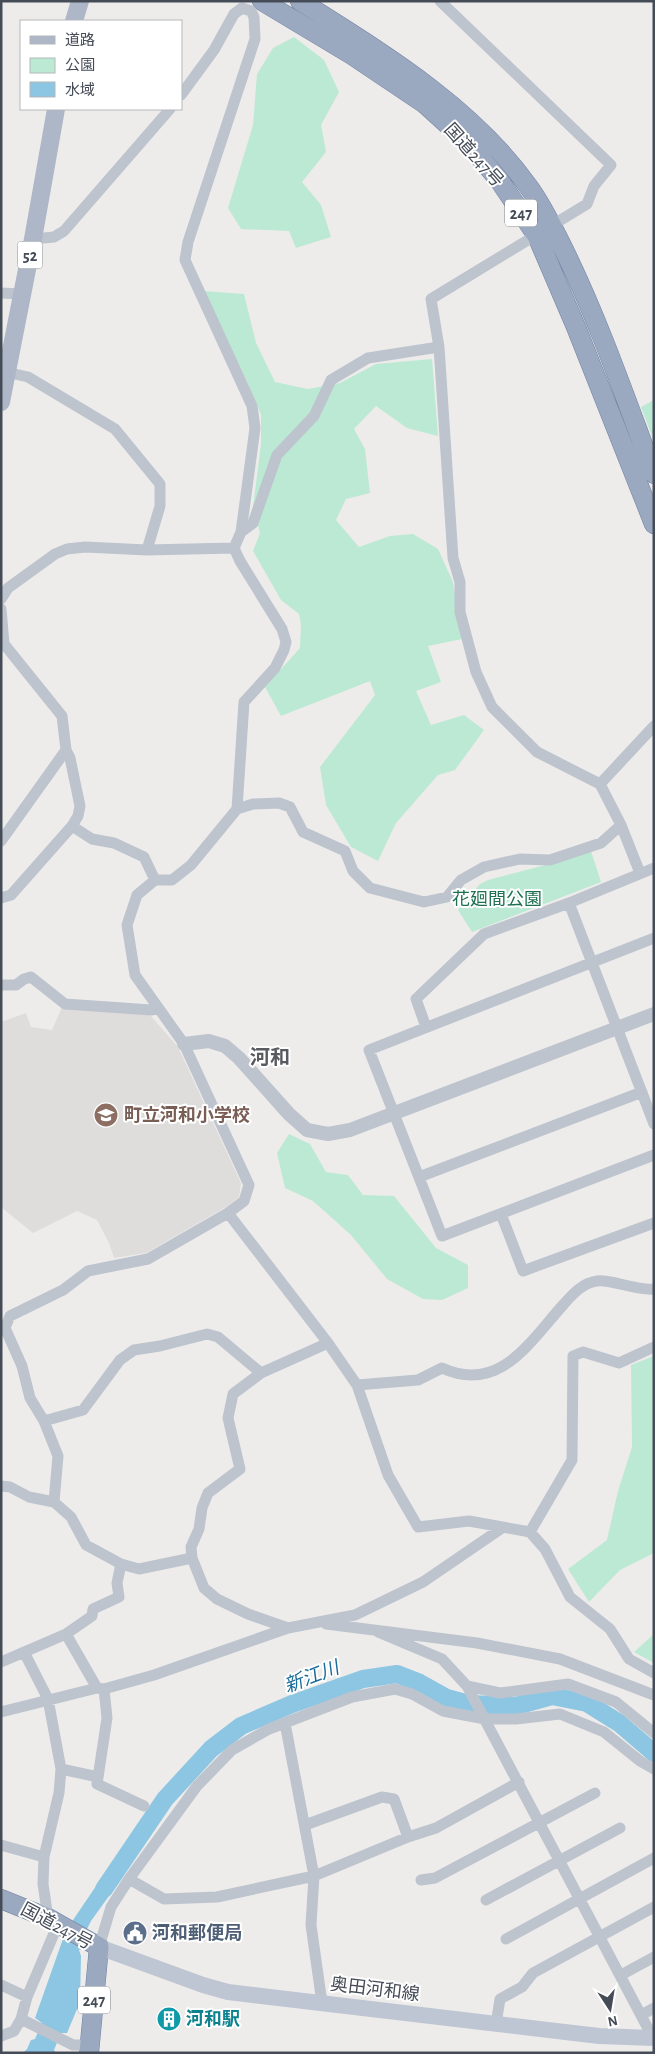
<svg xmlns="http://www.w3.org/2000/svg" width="655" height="2054" font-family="'Alegreya Sans','Noto Sans JP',sans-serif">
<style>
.education{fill:#dfdddc}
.green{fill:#bce9d3}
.water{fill:#8cc6e3}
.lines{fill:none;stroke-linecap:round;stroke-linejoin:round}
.river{stroke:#8cc6e3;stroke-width:18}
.trunk-casing{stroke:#7283a2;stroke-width:20}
.minor{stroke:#bdc4cd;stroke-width:11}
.tertiary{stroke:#bdc4cd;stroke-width:14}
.secondary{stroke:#bfc6d3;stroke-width:16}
.primary{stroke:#adb7c8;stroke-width:18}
.trunk{stroke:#9aa8c0;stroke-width:19}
.labels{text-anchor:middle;stroke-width:4;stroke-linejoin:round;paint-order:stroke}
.shield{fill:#fff;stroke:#7d8289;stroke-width:1}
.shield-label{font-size:16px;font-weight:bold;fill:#454c57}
.street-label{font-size:18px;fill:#454c57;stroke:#fff}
.park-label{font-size:18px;fill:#1e7152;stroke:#fff}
.education-label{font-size:18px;font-weight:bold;fill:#785e54;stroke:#fff;text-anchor:start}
.service-label{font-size:18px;font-weight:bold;fill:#4e5e75;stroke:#fff;text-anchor:start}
.culture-label{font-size:18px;font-weight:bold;fill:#0d838f;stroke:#fff;text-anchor:start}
.water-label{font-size:19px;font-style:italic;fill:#186c98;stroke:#fff}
.quarter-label{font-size:20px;font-weight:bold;fill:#595b60;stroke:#fff}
</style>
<rect width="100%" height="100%" fill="#eeeceb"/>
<!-- education -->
<path class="education" d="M62,1007L150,1015L178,1047L241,1183L239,1197L226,1207L146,1253L114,1258L109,1243L97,1220L77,1211L33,1233L1,1207V1022L26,1013L31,1027L52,1030Z"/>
<!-- green -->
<path class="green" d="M294,37L324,60L339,92L321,125L326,152L302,182L321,205L331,237L296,248L289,231L241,229L228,208L253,125L257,74L273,48Z
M204,291L244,294L256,343L275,382L308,389L340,383L376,364L432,359L438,436L407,428L376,406L354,429L365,449L370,493L346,499L336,520L359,547L390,536L413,534L438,549L453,582L462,639L428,646L441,682L416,691L431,725L464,715L484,730L455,770L438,775L396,823L378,861L351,847L326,805L320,767L375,695L370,681L281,716L265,687L300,648L301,625L299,614L281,600L253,551L260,533L253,507L261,444V415L253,395Z
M654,400V441L641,407Z
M591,851L601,882L472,932L458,910L480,884L488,880L557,862Z
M289,1134L310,1144L326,1172L348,1175L363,1195L394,1196L436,1248L468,1265V1288L442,1300L423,1299L387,1279L351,1235L313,1201L285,1188L277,1153Z
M654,1356V1553L620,1570L589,1602L568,1569L607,1540L618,1491L632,1447L631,1365Z
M654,1634V1663L634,1652Z"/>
<!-- water -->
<path class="water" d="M111,1864L124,1875L91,1921L79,1945L83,1949L79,1950L81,1956L80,2002L67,2033H61L54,2050L56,2053H23L27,2049L31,2040L35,2039L42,2023L35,2018L64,1936L71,1923Z"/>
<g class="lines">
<!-- river -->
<path class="river" d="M104,1889L165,1799L211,1749L241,1726L292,1704L363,1679L397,1674L420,1683L447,1698L469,1704L516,1706L552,1696L587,1703L619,1723L654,1753"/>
<defs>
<path id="trunk" d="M262,1L352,55L425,104L468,143L499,180L537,236L576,327L654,524
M300,1C382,53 471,106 528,186C543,206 554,230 565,252C600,324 626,400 654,474
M1,1899L48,1918L99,1947L89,2053"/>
</defs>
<!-- trunk casing -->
<use href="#trunk" class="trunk-casing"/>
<!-- minor -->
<path class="minor" d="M440,1L611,165L594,186L587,204L431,299L439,347L453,558L460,582V612L476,672L492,707L537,752L600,784L621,825L640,873
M181,95L214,50L234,14L242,8L251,11L254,17L255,39L188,242L185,260L252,406L255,428L241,532L234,548
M33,239L54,237L64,231L170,109
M1,293L22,294
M6,372L28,377L115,429L160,484V506L147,550
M241,532L253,523L277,455L314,416L331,380L368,358L439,347
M234,548L240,561L282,629L286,642L284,650L275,668L244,702L237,809
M1,599L8,588L55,554L67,549L85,547L147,550L234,548
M1,609L4,644L62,716L66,750L70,758L80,806L78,816L72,826L11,895L1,898
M600,784L654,726
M72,826L92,839L114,843L144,857L155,880
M1,841L66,750
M569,903L654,1124
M654,938L369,1050L442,1236L654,1155
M1,985H16L24,979L31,977L65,1004L151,1010L158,1009
M426,1027L416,999L484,934L569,903L654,868
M419,1177L642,1092
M228,1213L328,1343L357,1385L388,1475L418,1527L469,1521L530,1532L545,1549L570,1597L610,1629L629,1659L654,1673
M501,1214L523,1271L654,1223
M357,1385L418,1380L442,1368C499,1394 529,1343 563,1305C572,1295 582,1283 597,1281C611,1279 637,1291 654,1289
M44,1421L83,1410L120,1360L134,1350L160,1346L207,1334L218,1337L261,1373
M1,1486L10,1487L29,1497L54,1502L71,1517L86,1545L121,1564L139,1569L192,1558
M54,1502L58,1456L44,1421L30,1398L22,1366L5,1328L10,1316L63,1290L88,1271L148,1259L228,1213L244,1201L249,1185L184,1044L135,975L127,925L137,895L155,880H172L191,865L237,809L253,804L279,803L290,807L303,832L345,851L353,871L370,888L424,902L447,897L461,880L484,867L520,859L550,860L601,843L621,825
M530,1532L572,1460L573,1356L583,1352L619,1363L654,1347
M326,1624L477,1643L560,1659L654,1695
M288,1628L248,1614L217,1599L204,1588L192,1558L191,1547L199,1529L202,1508L208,1493L240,1469L228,1418L233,1394L261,1373L328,1343
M378,1632L442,1659L467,1686L653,2038
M66,1634L97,1688L104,1689L154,1675L288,1628L355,1615L423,1582L502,1528
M24,1652L48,1699L61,1769L59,1793L44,1857L43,1884L48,1918
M1,1662L66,1634L92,1616L93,1609L119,1597L117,1583L121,1564
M467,1686L500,1693L568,1684L616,1702L654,1733
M104,1689L107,1718L97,1784L144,1806
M1,1712L97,1688
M285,1723L314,1876L311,1925L322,2003
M61,1769L98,1777
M305,1825L382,1797L394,1799L408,1837
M1,1845L44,1857
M129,1879L164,1899L217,1897L314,1876L408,1837L436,1828L519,1782
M421,1880L435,1878L595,1793
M486,1900L620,1828
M506,1939L654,1858
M99,1947L111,1907L129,1879L197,1786L232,1750L269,1729L352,1697L395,1689L412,1694L443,1711L485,1719H516L560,1714L604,1732L640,1761L654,1769
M621,1975L654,1957
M1,1985L27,1997
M641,2015L654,2008
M21,2019L73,2045H90
M496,2024L500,1999L522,1987L533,1973L654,1907
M1,2036L14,2031L21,2019L27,1997L58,1924"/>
<!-- tertiary -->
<path class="tertiary" d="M184,1044L209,1041L225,1046L239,1058L289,1114L307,1130L328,1134L350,1130L654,1014"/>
<!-- secondary -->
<path class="secondary" d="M99,1947L203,1985L228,1992L599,2036L654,2038"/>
<!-- primary -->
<path class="primary" d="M74,21L80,1
M1,402L33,239L56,109"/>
<!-- trunk -->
<use href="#trunk" class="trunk"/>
</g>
<!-- icons -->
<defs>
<symbol id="school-disc" viewBox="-11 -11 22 22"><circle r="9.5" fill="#8d6e63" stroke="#fff"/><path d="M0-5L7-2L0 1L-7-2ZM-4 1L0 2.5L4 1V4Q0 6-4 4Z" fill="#fff"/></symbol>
<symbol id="civic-disc" viewBox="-11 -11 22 22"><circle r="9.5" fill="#5c6f8a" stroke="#fff"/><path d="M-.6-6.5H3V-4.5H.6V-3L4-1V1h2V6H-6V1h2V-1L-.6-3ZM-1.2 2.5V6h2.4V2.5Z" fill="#fff"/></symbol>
<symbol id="building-disc" viewBox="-11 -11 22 22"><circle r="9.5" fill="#0f9aa8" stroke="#fff"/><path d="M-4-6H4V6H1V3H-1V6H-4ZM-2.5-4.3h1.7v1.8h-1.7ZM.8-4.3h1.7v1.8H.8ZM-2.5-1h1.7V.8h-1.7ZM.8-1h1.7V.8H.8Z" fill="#fff"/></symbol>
</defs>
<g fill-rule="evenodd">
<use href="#school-disc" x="92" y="1101" width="28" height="28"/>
<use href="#civic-disc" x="121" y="1919" width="28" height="28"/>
<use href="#building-disc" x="155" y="2005" width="28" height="28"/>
</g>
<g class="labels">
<!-- shield labels -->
<g class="shield">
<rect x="505" y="199.5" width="32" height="27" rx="4"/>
<rect x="17.5" y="241.5" width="25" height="27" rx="4"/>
<rect x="78" y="1986.5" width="32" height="27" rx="4"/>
</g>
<g class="shield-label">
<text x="521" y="219">247</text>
<text x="30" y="261">52</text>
<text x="94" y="2006">247</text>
</g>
<!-- street labels -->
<g class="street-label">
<text transform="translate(474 155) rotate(48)" y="6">国道247号</text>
<text transform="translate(57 1926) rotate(28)" y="6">国道247号</text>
<text transform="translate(375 1989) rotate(7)" y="6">奥田河和線</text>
</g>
<!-- park labels -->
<g class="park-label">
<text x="497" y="905">花廻間公園</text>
</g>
<!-- education labels -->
<g class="education-label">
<text x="124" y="1121">町立河和小学校</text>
</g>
<!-- service labels -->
<g class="service-label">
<text x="152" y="1939">河和郵便局</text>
</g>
<!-- culture labels -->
<g class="culture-label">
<text x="186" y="2025">河和駅</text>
</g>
<!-- water labels -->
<g class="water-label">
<text transform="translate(311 1676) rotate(-21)" y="7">新江川</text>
</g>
<!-- quarter labels -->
<g class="quarter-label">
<text x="270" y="1064">河和</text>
</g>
</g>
<!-- border -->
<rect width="655" height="2054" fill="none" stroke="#454c57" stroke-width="5"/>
<!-- legend -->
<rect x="20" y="20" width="162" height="90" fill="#ffffff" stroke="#b5b7bc"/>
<rect x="30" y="36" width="25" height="8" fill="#adb7c8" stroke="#b5b7bc"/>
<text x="65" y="45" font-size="15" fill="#454c57">道路</text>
<rect x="30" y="58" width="25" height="15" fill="#bce9d3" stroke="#b5b7bc"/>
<text x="65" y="70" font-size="15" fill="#454c57">公園</text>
<rect x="30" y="82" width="25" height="15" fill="#8cc6e3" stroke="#b5b7bc"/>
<text x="65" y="95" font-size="15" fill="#454c57">水域</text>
<!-- north arrow -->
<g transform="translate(610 2009) rotate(168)" stroke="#ffffff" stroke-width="4" paint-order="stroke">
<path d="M0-4L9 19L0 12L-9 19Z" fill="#454c57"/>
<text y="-8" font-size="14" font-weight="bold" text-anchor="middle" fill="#454c57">N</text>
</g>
</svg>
